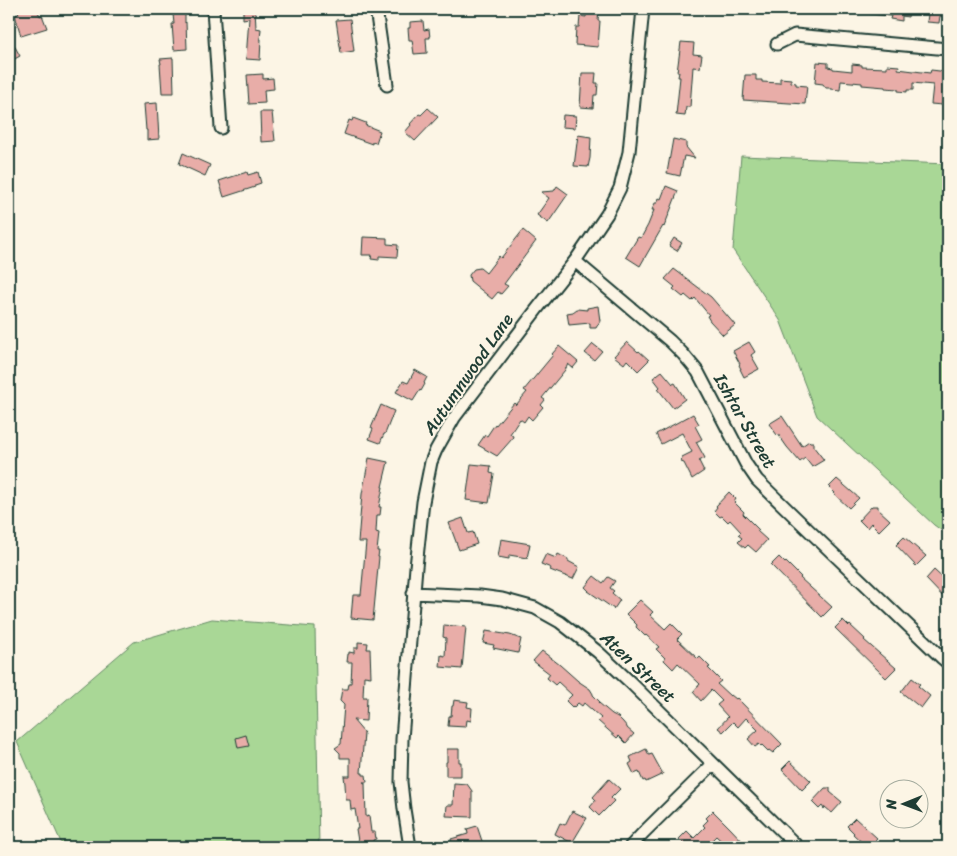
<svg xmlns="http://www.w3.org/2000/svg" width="957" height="856" font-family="Sriracha,sans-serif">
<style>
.green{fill:#a9d796;stroke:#648a65}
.building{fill:#e8ada8;stroke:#1f3d34}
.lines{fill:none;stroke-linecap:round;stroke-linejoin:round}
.minor-casing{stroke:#1f3d34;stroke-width:15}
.minor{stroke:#fcf5e5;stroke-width:11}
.labels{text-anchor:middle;stroke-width:4;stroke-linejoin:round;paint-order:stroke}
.street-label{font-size:18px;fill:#1f3d34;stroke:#fcf5e5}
</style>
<rect width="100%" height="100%" fill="#fcf5e5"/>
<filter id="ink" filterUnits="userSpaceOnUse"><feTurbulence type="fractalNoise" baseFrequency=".02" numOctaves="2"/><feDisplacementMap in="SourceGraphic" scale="10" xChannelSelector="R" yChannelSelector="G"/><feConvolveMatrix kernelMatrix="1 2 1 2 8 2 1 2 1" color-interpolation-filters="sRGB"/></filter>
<g filter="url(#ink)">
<!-- green -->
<path class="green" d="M741,156L948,164V535L934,525L817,416L780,320L733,250Z
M212,619L315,627L319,847H63L17,742L134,642Z"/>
<!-- building -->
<path class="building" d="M17,9H37L40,16L42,15L47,28L21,36L15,15L19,14Z
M243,9H255L256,28L261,29L260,39H261L260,60L246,59L249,18L243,19Z
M870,9H909L908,17L902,16V21L890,19L891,16L870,14Z
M925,9H948V17L940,16L939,23L927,22L928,14H925Z
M586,10L599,11L598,21H600L598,47L575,45L576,27H579L580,16L586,17Z
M173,14H185V23L186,22L187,49L174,50L172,24H174Z
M350,19L354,51L341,53L336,20Z
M423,21L424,30L429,29L430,38H426L427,53L414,54L412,40H409L408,28H410V22Z
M681,42L694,43L693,54L702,55L700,68L693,67L690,107H686L685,116L676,115L680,77H678L679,72H677Z
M14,45L20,56L9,62V47Z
M173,58L174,93H162L160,64H161L160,59Z
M817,62L828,63V67L833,68V69L852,71V64L862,65V67L887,68V65L899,66L898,69L930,73L931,70L948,72V86H944L942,105L931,104L933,85L913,83V90H907V92L898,91V89L885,88V87L862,85V83L841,81L840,90L831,89V88H826L823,84L815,83Z
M582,73H596L595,83H598L597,95H594L593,108L580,107Z
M263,74V79L273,78L274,89L264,90L265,103L249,104L247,75Z
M745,75H756V80H762V82L780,83V78L791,79V82L796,83V85L807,86L805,104L743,100Z
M157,103L159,139L147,140V130H146L144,104Z
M428,108L438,117L415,141L405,132L411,125L410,124L419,114L421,115Z
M260,112H272L275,141L261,142Z
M563,115L576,116L575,128L562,127Z
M353,118L366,123L365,125L380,131L376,143L372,142V144L344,134L349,120L352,121Z
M578,135L591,137L590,158L588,167L574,166Z
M673,139L686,142V147L695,158L684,156L680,176L667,173Z
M183,153L210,165L205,176L179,164Z
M247,172L248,175L258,172L261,183L255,185V187L224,197L219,181Z
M557,186L568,194L548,223L537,215L549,198L541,192L554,191Z
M666,186L678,191L664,227L663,226L640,266L626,257L638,237L641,238L648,225L654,210H652L655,203H657L659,198L661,199Z
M523,230L536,241L504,284L508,286L501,294L498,292L492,299L470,281L469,275L474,269L480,268L486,273L499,256L501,258Z
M363,237L387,238V244L398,245L397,257L379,256V260L371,259L372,255H362Z
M674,238L682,243L677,251L669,246Z
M674,269L711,297L735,325L723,335L710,321L707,316L709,315L695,298L692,301L685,295L683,297L673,289L675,287L665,279Z
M598,306L600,321L596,328H590V323L569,325L567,313L573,312L577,309L587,310V308Z
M627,342L638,352L639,351L649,360L638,371L627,360L624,364L614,356Z
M749,342L755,352L751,355L759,369L744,377L740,369H741L739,365L740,364L733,351Z
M593,344L602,351L594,360L585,353Z
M559,346L578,362L573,368L568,364L565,370L542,398L545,400L541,405L543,407L532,420L528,416L524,422L520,419L510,434L513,436L512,439L497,456L478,445L485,435L487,436L495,424L496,425L514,403L516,405L527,392L524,390L553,355L552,354Z
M415,370L427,377L424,383L425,384L421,391L420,390L413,401L396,392L403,381L408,383Z
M662,371L673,384L675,383L685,399L673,408L658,389L660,387L653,378Z
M381,405L394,411L385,434H384L380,443L369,439L373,429L371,428Z
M693,414L699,424L695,426L702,439L696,442L705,458L699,461L704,471L692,479L684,463L681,462L682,457L692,452L682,433L661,444L656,434Z
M782,416L802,446L809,441L810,442H813V446L824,460L812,467L805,458L800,462L787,447L778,434L777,435L769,424Z
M369,458L388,462L382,487H383L379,507H381L380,515H377L376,532L379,533L377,551H379L378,557H379L373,620L351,618L353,595H361L366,542H358L362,494Z
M471,464L491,466L490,473L494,474L489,503L466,500Z
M837,479L859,498L849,508L834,494L835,493L829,487Z
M729,492L736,499L734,502L744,512L743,514L759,530L757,531L767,540L756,552L748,545L745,548L738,542L742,538L738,535L741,532L730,520L728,522L722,516L720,517L714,511L717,507L716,506Z
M872,506H878V509L890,520L879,531L871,523L867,528L859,520Z
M463,518L468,533L473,532L477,544L459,550L449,523Z
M904,537L926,556L916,566L896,545Z
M501,539L530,544L527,558L509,555V559L498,557Z
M546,554L556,558L558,554L568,559V561L579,567L573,579L550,570L551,568L541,564Z
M779,557L785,563L786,562L801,577L800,578L832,607L822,617L771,565Z
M934,570L948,583V602L926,579Z
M594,576L603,583L608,577L615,581L610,588L614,591L612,593L620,600L614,609L588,591H589L585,587Z
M640,600L653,612L650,615L665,629L671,623L682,634L677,639L698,659L700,657L710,667L708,668L721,681L717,684L730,696L731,695L736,699L737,698L782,744L773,753L769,750L768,751L762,745L761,746L759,744L755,747L748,739L758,730L746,718L738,727L733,722L723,732L718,728L728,717L717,705L722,701L711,690L701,701L693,692L700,684L678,663L673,669L664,660L665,658L656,649L659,647L646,635L645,636L636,627L637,625L626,614Z
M843,620L849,626L850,625L865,639L864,640L896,668L886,678L835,628Z
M444,625L466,627L462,669L440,667L441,655L445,656L446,638L443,637Z
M486,631L510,635L521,639L518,653L493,648L494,645L483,643Z
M358,642L368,643L367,649H370L371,677L364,676L363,697H367L366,721L353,720L364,733L361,773H363V775H366L367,782H363L365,783L366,817L369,816L371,832H375L376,839L373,840L374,847H359L356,829H358L355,809L351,810L350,800H346L345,784L344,776H350V758H340V753L335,748L341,744L344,705L340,701L342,689H348L349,683H351L352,662H347L348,654H349V652L354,653V648H358Z
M542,651L560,665L578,681L590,689L593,694V695L600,702L599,703L612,714L618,717L623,722L627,727V728L634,734L626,743L619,736L617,738L598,721L601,718L584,703L582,706L578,703L573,708L566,701L572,695L558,682L555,685L547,678L550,674L533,661Z
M912,678L920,684L918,686L930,696L921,708L901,692Z
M454,700L468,702L467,707L472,708L471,721L467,720L466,727L448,726L449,716H451L452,706H453Z
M246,735L249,746L238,748L236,738Z
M447,749H459V762H461V776H446V762H447Z
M646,749L649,755L652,754L663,774L646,782L645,780L643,781L639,772L634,774L629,764L632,762L630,757Z
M790,761L811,781L802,790L782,769Z
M609,779L620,789L611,798L614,801L599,816L590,807L596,800L593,797Z
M454,783L467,784L472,791V817L446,816L447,805H453Z
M825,788H830V792L842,802L832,813L825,807L824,809L822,806L819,809L812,802Z
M572,811L587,818L572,843L555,834L560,823L565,825Z
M713,811L730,828L748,847H728L716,836L705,847H694L690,844L687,847L679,839L687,831L694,838L705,827L703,825L708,820L706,818Z
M855,818L877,838L868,847H867L853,834L854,833L847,826Z
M477,826L484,847H453L451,839L468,834L467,829Z"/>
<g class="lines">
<defs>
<path id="minor" d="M213,9L221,128
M376,9L387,85
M777,44L795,35L948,49
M575,261L670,341L683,354L698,372L746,464L757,480L796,518L942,658L948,663
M413,593L480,596L502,599L535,608L560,622L598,652L630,682L798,847
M410,847L404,809L401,782L402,739L416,567L423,502L431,462L436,450L454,418L537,309L575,261L607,214L620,188L629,152L643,9
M630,847L644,832L713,764"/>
</defs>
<!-- minor casing -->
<use href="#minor" class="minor-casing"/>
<!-- minor -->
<use href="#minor" class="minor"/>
</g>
</g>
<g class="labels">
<!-- street labels -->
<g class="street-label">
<text transform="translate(468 374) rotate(-55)" y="6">Autumnwood Lane</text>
<text transform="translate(745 421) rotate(60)" y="6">Ishtar Street</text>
<text transform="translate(638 667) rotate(43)" y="6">Aten Street</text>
</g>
</g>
<!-- margin -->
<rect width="957" height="856" fill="none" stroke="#fcf5e5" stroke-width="30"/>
<rect x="15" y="15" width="927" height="826" fill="none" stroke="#1f3d34" stroke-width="2" filter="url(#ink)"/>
<!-- north arrow -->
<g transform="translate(904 804) rotate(269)"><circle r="24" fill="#fcf5e5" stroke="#a4ab9e"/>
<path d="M0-4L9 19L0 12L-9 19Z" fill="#1f3d34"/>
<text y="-8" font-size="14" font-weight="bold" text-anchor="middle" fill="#1f3d34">N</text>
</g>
</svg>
